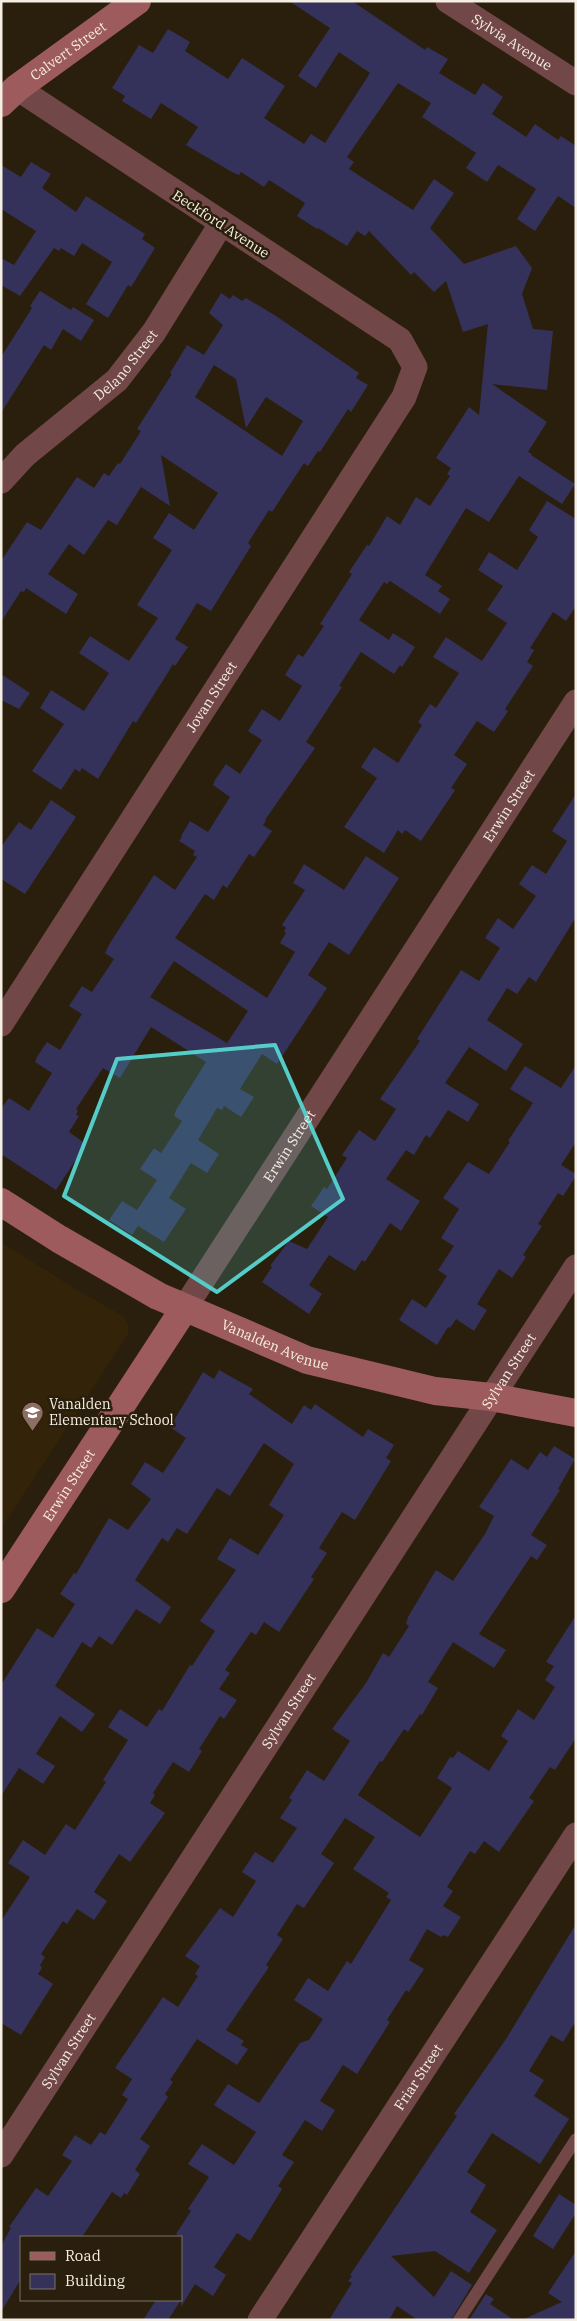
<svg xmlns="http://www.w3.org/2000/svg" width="577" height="2321" font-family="'IBM Plex Serif',serif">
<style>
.built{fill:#322309}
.building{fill:#34325a;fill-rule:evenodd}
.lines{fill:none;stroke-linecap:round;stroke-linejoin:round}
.lane{stroke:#714748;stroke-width:12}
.street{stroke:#714748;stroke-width:25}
.secondary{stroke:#9e5b5d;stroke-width:28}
.marked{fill:#54cdc8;fill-opacity:0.2;stroke:#54cdc8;stroke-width:4;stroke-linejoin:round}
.labels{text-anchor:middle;stroke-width:5;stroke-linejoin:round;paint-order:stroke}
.street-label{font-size:14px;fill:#f5eee2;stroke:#2a1f0c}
.poi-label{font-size:14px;fill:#f5eee2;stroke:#2a1f0c;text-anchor:start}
</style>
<rect width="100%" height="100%" fill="#2a1f0c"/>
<!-- built -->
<path class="built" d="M1,1242L74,1288L123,1316L128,1324V1334L1,1529Z"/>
<!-- building -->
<path class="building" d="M289,1H352L425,50L427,47L448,59L439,73L475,95L483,83L503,97L492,114L526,137L535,124L558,140L561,136L576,146V208L558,196L535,231L517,219L536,189L498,165L487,182L466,168L476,153L422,117L431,103L398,83L347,157L354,162L349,169L413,210L434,179L454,193L430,228L464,264L516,246L532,268L522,294L533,329L553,331L547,390L492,384L547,422L528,452L532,454L531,455L575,484L562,504L519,476L489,522L466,508L425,575L442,586L438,591L450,599L440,614L390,581L387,584L384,582L359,620L389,640L393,633L415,647L402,667L400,665L394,674L361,652L339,686L342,687L306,742L315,748L265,820L266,821L263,825L272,831L254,857L249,854L227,888L223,885L214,900L205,894L175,938L267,998L295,952L280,943L286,933L284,932L286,928L282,925L305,890L293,883L304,864L344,890L366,856L399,878L349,955L329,942L308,975L327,988L277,1064L262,1054L240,1089L254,1097L241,1117L224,1106L222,1110L217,1108L198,1140L219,1154L207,1173L191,1163L169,1198L186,1209L164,1242L138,1226L132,1235L109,1220L122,1201L137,1210L157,1180L140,1169L154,1148L161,1153L182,1121L174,1116L176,1110L206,1062L151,1027L120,1078L103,1068L76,1109L78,1110L76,1115L79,1116L69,1132L86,1144L56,1190L1,1154V1109L9,1098L29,1111L52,1073L35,1062L37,1057L47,1042L60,1050L82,1014L69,1006L82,986L92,992L114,959L105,953L110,943L154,875L175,890L197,857L193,855L195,851L179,841L182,837L181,836L190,821L208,832L230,797L213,785L215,780L226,764L240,774L262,740L248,731L262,709L280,721L302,686L285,675L298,654L303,657L324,626L320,624L352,574L349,572L367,545L369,546L387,516L400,525L416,497L430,506L450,476L447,474L451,468L436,458L469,407L479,415L488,324L463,332L446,281L434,292L414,272L411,275L369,231L365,236L357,231L347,246L318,228L317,229L297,216L305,203L269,180L264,187L241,172L239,175L232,172L186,145L198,127L161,103L151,119L122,101L125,96L112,88L139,45L153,53L168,29L190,42L185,51L228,79L242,58L285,86L264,118L304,144L311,134L325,143L370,73L339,52L316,88L298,76L330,28ZM174,961L248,1011L227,1043L150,997Z
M31,162L51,174L42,188L76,212L86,196L145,234L142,239L155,248L131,287L128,285L108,318L86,304L112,262L82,243L74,256L61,248L59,251L54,248L20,296L1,285V258L14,265L36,231L1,209V165L21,177Z
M40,291L71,310L73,307L94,320L81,341L63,329L51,350L44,345L1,413V357L32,308L30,306Z
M221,293L230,299L233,295L242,301L246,298L276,316L359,373L356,378L368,385L351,412L348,409L320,452L318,451L308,466L304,463L272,512L269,510L248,543L251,546L211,611L197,603L175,639L188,647L175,666L173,664L167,674L136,723L133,721L98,779L82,768L80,772L75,769L61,790L32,771L64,724L40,708L51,690L84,711L109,673L79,653L90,636L129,661L158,618L137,605L172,550L153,538L169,513L194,530L218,493L161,455L170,506L141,487L117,525L108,520L84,555L69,544L48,574L78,594L66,614L26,588L24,592L21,591L1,622V561L27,522L41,530L77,477L94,488L104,473L109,476L118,463L120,464L141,431L137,429L172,374L170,373L187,345L204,355L223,325L209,313ZM214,365L236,379L246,428L266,397L303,421L282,456L195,397Z
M547,501L576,519V606L566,621L553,612L530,648L534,650L527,662L533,666L505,709L508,711L494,732L477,721L454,755L467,764L451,788L455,790L421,841L405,830L402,834L398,830L384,853L344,827L377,778L361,767L374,747L398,763L422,725L418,722L430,704L436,708L459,673L433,657L446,637L482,661L507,623L487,610L503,586L478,570L489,552L517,570L538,537L529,530Z
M1,674L30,693L19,709L1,700Z
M576,794V917L536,982L529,977L517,994L507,988L487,1020L523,1044L506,1071L469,1047L445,1083L479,1104L468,1122L448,1110L430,1138L426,1135L414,1155L406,1150L386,1179L420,1201L401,1231L390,1223L365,1262L362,1260L355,1271L329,1255L309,1285L322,1294L309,1314L262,1282L272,1267L270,1266L289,1241L307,1249L328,1217L311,1206L324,1187L327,1189L347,1158L342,1155L359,1130L375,1141L396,1109L380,1099L420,1041L417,1039L461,970L479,981L500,948L485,938L498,918L513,929L536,896L519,884L532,865L546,874L567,841L552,831Z
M51,800L76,817L25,894L1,879V847L19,822L31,830Z
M576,1065V1142L561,1165L576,1174V1176L563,1196L558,1193L538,1224L542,1226L523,1255L526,1257L512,1278L499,1269L477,1304L487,1310L474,1331L456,1319L450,1328L448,1327L437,1345L399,1320L412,1299L426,1308L447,1276L438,1270L454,1246L441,1238L459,1209L443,1198L468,1162L489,1174L510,1142L508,1141L533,1103L510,1089L525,1066L561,1088Z
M219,1370L253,1389L249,1394L292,1424L304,1405L311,1410L315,1404L363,1437L368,1429L394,1445L386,1458L391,1461L355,1520L342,1512L319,1548L327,1553L311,1577L314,1579L279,1632L264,1622L256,1635L251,1632L225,1670L230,1673L219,1689L237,1700L224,1719L220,1716L199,1749L202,1751L189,1772L173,1762L153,1793L155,1795L150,1803L165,1813L130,1862L119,1854L94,1892L107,1901L94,1920L77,1909L67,1924L63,1921L41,1954L45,1957L40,1965L42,1968L38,1974L53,1984L21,2035L1,2023V1921L30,1877L8,1863L23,1840L45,1855L66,1824L75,1830L106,1782L103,1780L128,1740L108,1727L120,1709L147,1727L159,1709L162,1711L190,1665L192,1666L215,1631L200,1621L236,1570L217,1559L230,1538L258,1555L284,1515L269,1505L294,1464L264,1443L230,1496L217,1488L187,1534L177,1528L168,1542L162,1538L135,1580L171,1607L160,1624L136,1609L112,1645L99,1636L91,1648L82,1642L55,1686L95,1714L82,1732L60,1716L36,1754L55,1766L43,1784L19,1768L1,1796V1685L37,1628L53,1638L75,1604L60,1594L74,1573L76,1574L109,1518L128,1530L151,1499L131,1484L145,1462L163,1473L186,1438L170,1427L203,1372L214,1379Z
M554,1446L575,1459L558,1489L560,1490L531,1535L547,1545L537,1560L531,1556L479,1634L506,1650L494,1668L453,1642L428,1682L438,1688L422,1715L420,1714L408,1732L404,1729L382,1762L380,1761L358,1795L420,1837L452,1788L437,1778L450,1757L453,1758L458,1751L489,1771L508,1741L501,1736L518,1709L534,1720L555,1687L545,1680L554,1666L546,1662L576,1615V1738L555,1770L550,1767L529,1798L534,1801L499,1852L484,1841L475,1854L470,1851L447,1887L453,1891L443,1906L461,1917L448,1937L443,1935L441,1937L427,1929L409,1960L424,1969L409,1992L406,1990L387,2020L390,2022L357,2074L343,2065L320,2101L335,2110L322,2131L305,2120L282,2155L294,2162L278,2186L282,2189L250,2241L237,2233L214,2267L226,2275L213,2296L195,2284L181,2307V2237L176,2234L191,2211L188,2209L209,2177L188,2164L202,2144L234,2165L256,2132L214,2105L228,2084L259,2103L300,2043L309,2040L323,2019L294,2000L308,1978L328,1991L347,1961L351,1964L391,1900L386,1897L389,1893L353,1869L375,1837L345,1818L321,1854L334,1863L304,1908L297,1904L277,1935L283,1939L266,1965L269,1967L226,2030L244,2041L241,2045L248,2049L237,2065L197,2039L170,2080L173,2082L165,2094L168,2097L140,2139L150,2146L135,2170L140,2174L127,2195L124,2193L121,2198L112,2192L82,2237H21V2279L1,2312V2246L11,2228L9,2227L36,2188L48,2196L72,2161L62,2155L75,2135L91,2145L100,2132L105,2135L128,2099L122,2095L132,2079L115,2068L163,1997L178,2007L198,1976L195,1974L200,1966L185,1956L220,1908L233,1917L256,1881L242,1872L255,1852L273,1863L297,1828L280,1818L292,1800L289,1798L307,1770L324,1781L350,1741L332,1729L366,1683L383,1653L389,1657L409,1626L406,1624L408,1617L436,1570L453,1581L485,1534L494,1516L479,1507L511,1459L528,1470L540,1452L547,1457Z
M576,1924V2021L563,2042L551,2035L529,2071L544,2080L534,2096L569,2119L540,2164L492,2133L467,2172L486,2185L470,2212L497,2230L469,2273L435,2251L391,2256L434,2297L451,2271L472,2285L451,2320H418L397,2306L389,2320H329L352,2283L348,2281L352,2276L350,2275L457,2116L454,2114L506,2039Z
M559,2194L576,2205V2213L553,2249L533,2236Z
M576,2251V2320H522L562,2302L548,2293Z
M486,2294L494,2299L490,2304L514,2320H469Z
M156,2300H181L168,2320H143Z"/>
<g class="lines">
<!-- lane -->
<path class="lane" d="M459,2320L576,2139"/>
<!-- street -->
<g class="street">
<path id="s1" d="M448,1L576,83"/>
<path id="s2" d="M1,481L25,455L117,380L154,332L221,224"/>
<path id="s3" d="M1,1024L404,397L415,367L400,340L17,88"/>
<path id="s4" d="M184,1309L576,702"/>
<path id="s5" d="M1,2155L576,1267"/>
<path id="s6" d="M260,2320L576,1835"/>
</g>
<!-- secondary -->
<g class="secondary">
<path id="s7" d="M1,103L17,88L137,1"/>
<path id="s8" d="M1,1202L59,1239L158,1296L307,1360L435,1391L491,1397L576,1413"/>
<path id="s9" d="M1,1589L184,1309"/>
</g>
</g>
<!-- marked area -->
<path class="marked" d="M275,1045L343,1199L217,1292L64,1196L117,1059Z"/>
<!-- icons -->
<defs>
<symbol id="school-pin" viewBox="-11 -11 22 30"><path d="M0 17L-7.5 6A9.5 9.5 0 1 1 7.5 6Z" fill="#8d6e63" stroke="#2a1f0c"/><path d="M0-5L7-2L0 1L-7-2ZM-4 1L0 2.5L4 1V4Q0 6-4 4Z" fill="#fff"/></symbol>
</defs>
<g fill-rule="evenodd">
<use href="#school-pin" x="20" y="1400" width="25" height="34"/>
</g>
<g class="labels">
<!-- street labels -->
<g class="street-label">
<text dy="5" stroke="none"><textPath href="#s1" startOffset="76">Sylvia Avenue</textPath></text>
<text dy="5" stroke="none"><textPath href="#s7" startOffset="85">Calvert Street</textPath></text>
<text transform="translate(221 224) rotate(33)" y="5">Beckford Avenue</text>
<text dy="5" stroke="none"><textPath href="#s2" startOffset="171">Delano Street</textPath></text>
<text dy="5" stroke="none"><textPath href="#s3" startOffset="389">Jovan Street</textPath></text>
<text dy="5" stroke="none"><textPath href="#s4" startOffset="599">Erwin Street</textPath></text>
<text dy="5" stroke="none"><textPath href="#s4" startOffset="194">Erwin Street</textPath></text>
<text dy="5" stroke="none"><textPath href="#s8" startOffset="310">Vanalden Avenue</textPath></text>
<text dy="5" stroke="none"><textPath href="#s5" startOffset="934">Sylvan Street</textPath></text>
<text dy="5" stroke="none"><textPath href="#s9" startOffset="124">Erwin Street</textPath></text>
<text dy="5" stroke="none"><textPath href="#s5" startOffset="529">Sylvan Street</textPath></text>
<text dy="5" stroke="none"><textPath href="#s5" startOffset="124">Sylvan Street</textPath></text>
<text dy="5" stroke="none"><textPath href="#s6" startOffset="290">Friar Street</textPath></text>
</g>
<!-- poi labels -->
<g class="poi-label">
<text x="49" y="1409">Vanalden<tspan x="49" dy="16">Elementary School</tspan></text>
</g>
</g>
<!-- border -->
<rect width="577" height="2321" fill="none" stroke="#f5eee2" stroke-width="5"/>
<!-- legend -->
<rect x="20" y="2236" width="162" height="65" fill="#2a1f0c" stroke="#7b7262"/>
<rect x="30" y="2252" width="25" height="8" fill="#9e5b5d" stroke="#7b7262"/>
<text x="65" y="2261" font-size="15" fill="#f5eee2">Road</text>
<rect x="30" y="2274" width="25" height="15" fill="#34325a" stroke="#7b7262"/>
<text x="65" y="2286" font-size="15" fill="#f5eee2">Building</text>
</svg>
